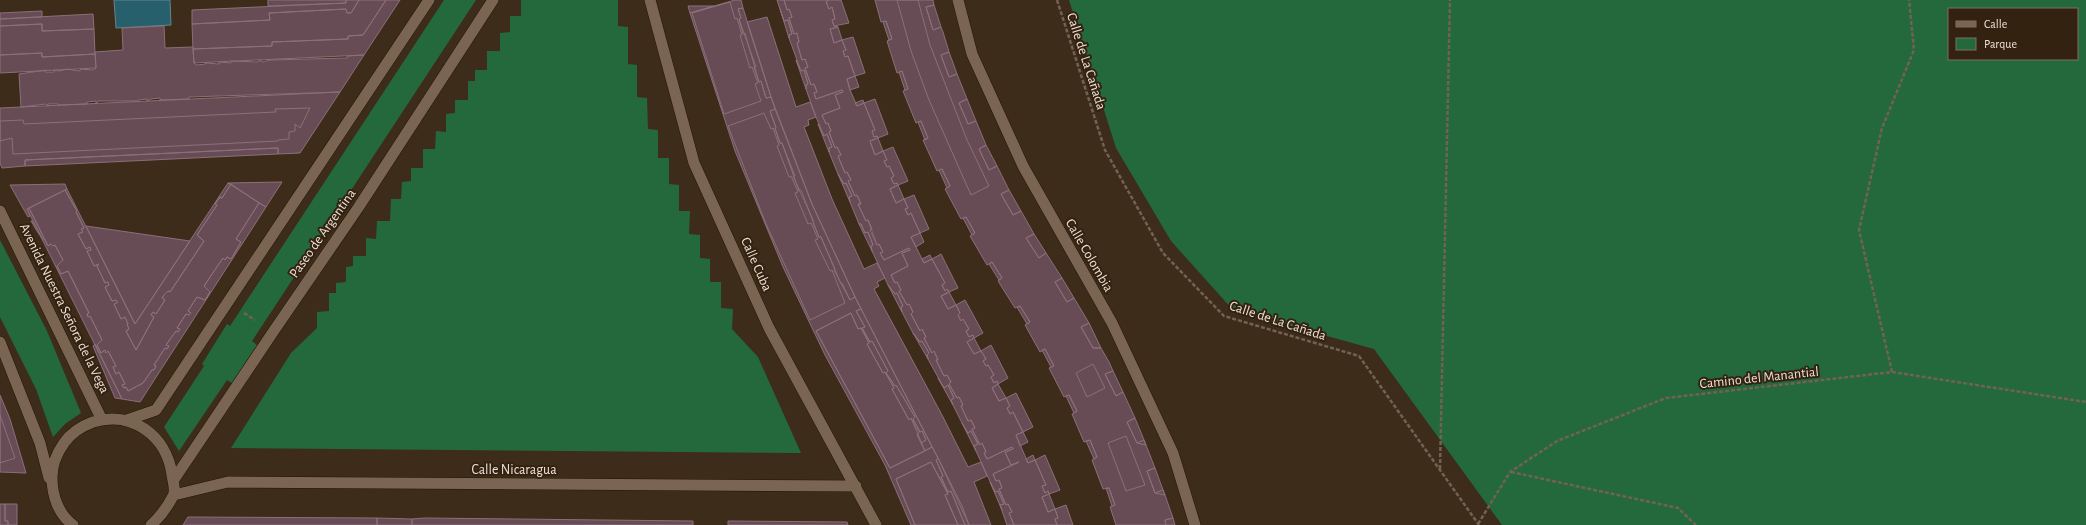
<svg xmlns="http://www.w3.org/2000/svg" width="2086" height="525" font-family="'Alegreya Sans',sans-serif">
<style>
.green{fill:#23693b;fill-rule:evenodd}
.water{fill:#285f6d;stroke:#63868c}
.building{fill:#674c56;stroke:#8c6f79}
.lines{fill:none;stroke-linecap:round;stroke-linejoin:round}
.minor-casing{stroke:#241404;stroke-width:12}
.path{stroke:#736253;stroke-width:2.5;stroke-dasharray:4 2;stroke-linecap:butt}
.minor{stroke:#7a6552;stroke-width:11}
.labels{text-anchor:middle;stroke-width:4;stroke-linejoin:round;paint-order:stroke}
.street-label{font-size:14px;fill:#ede0d6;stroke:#342211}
</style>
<rect width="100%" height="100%" fill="#3e2c1b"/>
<!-- green -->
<path class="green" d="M444,0H476L252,341L257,345L232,383L227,380L179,451L164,427L204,366L202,364L227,324L230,326Z
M521,0H618V26L628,27V64L637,65V97L647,98L648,129L658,130V158H669V184L679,185V211H690L689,234L700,235V258L710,259V282H721V308L733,309L732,329L758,357L801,453L231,448L291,353L317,328V312L329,311V293H336V283L346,282V267L353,266V256H366V238L376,239L377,221H390L391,199H401L402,182L411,181V168H423V149H435L436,131L446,132V114L455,113V100H468V81H475V70H487V51H500V33L510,32V16H521Z
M1069,0H2086V525H1502L1374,349L1233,310L1171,241L1116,148ZM1949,9H2077V59H1949Z
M0,240L47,331L81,413L65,424L53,437L36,389L0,317Z"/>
<!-- water -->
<path class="water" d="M114,0H170L171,25L116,28Z"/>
<!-- building -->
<path class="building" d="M268,0H346V3L268,6Z
M346,0H359L351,13H347L346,9L269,13L270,20L192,24V10L346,3Z
M359,0H386L363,35L348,36V39L272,42V46L193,49L192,24L270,20L269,13L346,9L347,13H351Z
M386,0H400L364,55L194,63L193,49L272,46V42L348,39V36L363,35Z
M735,0H741L743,8L738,9L741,18L739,19L756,67H754L759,82L761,81L766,98L771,97L775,109L770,111L776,128H775L780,143H782L795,176H793L814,222L813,223L819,237H821L841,284L842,283L850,300L855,297L861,309L856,311L865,327L862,328L870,342L872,341L888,371L886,373L895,386L896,385L915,417L913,419L920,432L922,431L926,440L921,443L917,435L919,433L911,418L909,420L892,389L894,388L885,372L883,373L867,344L869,343L861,328L858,329L851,313L816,331L890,468L932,447L938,458L936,460L943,476L941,477L948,492L951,491L965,525H958L945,495L948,494L931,462L896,479L915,525H911L885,465L825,355L783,267L735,151L690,13Z
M777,0H784L787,10L789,9L792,17L789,18L794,34L797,33L799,42L797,43L802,60L805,59L808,67L805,68L811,85L814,84L817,92L814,93L816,99L842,90L843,92L835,95L840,108L822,115L826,124L828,123L831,131L829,132L835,148L837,147L841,155L838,156L845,173L847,172L851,180L848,181L855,196L857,195L861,204H858L866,221L868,220L872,229L870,230L877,245L879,244L883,252L880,253L884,260L909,248L910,250L902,253L908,266L891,275L895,283L897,282L901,290L899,291L907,305L909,304L913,312L911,314L920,331L922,329L926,337L924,338L932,353L934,351L938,360H936L944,376L947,375L951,382L949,384L957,398L959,397L963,405L961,406L968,421L971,420L975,428L972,429L980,445L982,443L986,452L984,453L987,459L1012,447L1013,449L1005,452L1011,465L1019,462L993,474L996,481L999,480L1002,488L999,489L1006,505L1008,504L1012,512L1009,513L1014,525H1007L1000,505L1004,504L998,491L995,492L976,451L974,446L978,444L971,431L968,433L962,423L953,405L951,400L954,398L948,385L944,388L928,359L927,355L929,353L922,341L920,342L913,333L902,312L901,307L903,306L897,293L895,294L888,285L872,251L871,246L873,245L868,232L865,233L861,224H859L850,202L849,197L852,196L846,183L844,184L838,174L829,152V148L832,147L827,134L824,136L816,117L806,89V85L808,84L804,70L801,71L789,38V35L792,34L788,20L784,21Z
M784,0H829L826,2L829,9L832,7L835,19L832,20L834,26L838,27L830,29L834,43L842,40L846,50L843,51L845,57L848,56L855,76L847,79L850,90L857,106L864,103L875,130L872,131L874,137L877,136L878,138L870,141L875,155L883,151L887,160L884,161L887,167L889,166L894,176L891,178L894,184L897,183L898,185L890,189L896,203L904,199L908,208L905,209L908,215L911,213L920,233L911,237L924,263L932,259L945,283L942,285L945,291L947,289L949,292L941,296L948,309L956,305L960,313L958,315L961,321L963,319L969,329L966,331L969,337L973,335L974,338L967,342L974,354L981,351L986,359L983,361L986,366L988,365L994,375L991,377L994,383L997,381L998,384L992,388L999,401L1006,398L1010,406L1007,408L1010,414L1013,412L1023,432L1016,435L1028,463L1035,460L1046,485L1042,486L1045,493L1048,491L1049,494L1042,497L1048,512L1055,509L1058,518L1055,519L1057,525H1014L1009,513L1012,512L1008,504L1006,505L999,489L1002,488L999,480L996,481L993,474L1019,462L1011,465L1005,452L1013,449L1012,447L987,459L984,453L986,452L982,443L980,445L972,429L975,428L971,420L968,421L961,406L963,405L959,397L957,398L949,384L951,382L947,375L944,376L936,360H938L934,351L932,353L924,338L926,337L922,329L920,331L911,314L913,312L909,304L907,305L899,291L901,290L897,282L895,283L891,275L908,266L902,253L910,250L909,248L884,260L880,253L883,252L879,244L877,245L868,220L866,221L858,204H861L857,195L855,196L848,181L851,180L847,172L845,173L838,156L841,155L837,147L835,148L829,132L831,131L828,123L826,124L822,115L840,108L835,95L843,92L842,90L816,99L814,93L817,92L814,84L811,85L805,68L808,67L805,59L802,60L797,43L799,42L797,33L794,34L789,18L792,17L789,9L787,10Z
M829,0H841L849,23L834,26L832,20L835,19L832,7L829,9L826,2Z
M875,0H933L934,5L926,7L933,30L941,27L943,32L949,52L941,55L949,77L957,74L967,99L959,103L968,124L976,121L986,145L979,149L989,170L997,166L1009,190L1001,194L1013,215L1021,211L1034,234L1026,238L1039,258L1046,253L1062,278L1055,282L1067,302L1074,298L1089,323L1081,327L1093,348H1101L1109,362L1113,371L1105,374L1116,396L1123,392L1135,418L1127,422L1137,443L1144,440L1155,468L1147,471L1155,493L1163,490L1165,495L1173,518L1165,520L1166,525H1116L1110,507L1115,505L1109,488L1103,489L1092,460L1097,457L1090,440L1084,442L1072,414L1077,411L1069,395L1064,397L1049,368L1054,366L1045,349L1040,352L1025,325L1030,322L1020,306L1015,308L998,281L1002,278L992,262L987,265L970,236L975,233L966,217L961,219L945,189L950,186L942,169L937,171L923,140L928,138L921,121L916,123L903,91L908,89L902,71L897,73L887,41L892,39L886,21L881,22Z
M897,0H918L930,45L967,140L989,186L971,195L929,100L911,51Z
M730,2L735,19L737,18L742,35H740L750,68L752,67L758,83L755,84L761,101L724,114L692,13Z
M934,5L941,27L933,30L926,7Z
M688,6H714L690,13Z
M743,8L771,97L766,98L761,81L759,82L745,33L743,34L739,19L741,18L738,9Z
M780,9L784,21L788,20L792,34L789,35V38Z
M42,11V17L0,19V13Z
M93,14L94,29L42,31V24L0,26V19Z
M767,17L796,107L810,102L816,117L808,120L809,125L804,127L832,199L864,269L877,263L885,278L877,282L879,286L874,289L943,417L968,467L981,462L987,476L974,482L991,525H969L938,458L855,297L812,204L771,97L747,22Z
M886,21L892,39L889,40L883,22Z
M42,24V31L94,29L95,54L42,57V53L0,55V26Z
M164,26L165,48L193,47L194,63L197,65L205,64L206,63L219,64V62L231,63V61L257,62L261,60L262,62L270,60L347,58V56L364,55L340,92L189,97V99L160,100V98L151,99L147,101V99L138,100V101H99L96,103V101L87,102V104L58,105V104H48V106L46,104L21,107L19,74L46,70L45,72H54V70L59,71L67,69L80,71V69L93,70L96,68L95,52L123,50L122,28Z
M838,27L842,40L834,43L830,29Z
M853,37L865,73L855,76L848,56L845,57L843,51L846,50L842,40Z
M949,52L957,74L949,77L941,55Z
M42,53V57L95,54L96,68L0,73V55Z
M796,60L801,71L804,70L808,84L806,85V89Z
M902,71L908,89L905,90L899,72Z
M855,76L859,87L850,90L847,79Z
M340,92L300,153L278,154V148L25,160V166L2,168L0,163V108Z
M875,99L888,134L878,138L877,136L874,137L872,131L875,130L864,103Z
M967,99L976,121L968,124L959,103Z
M863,100L864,103L857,106L855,103Z
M310,108L300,128L295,124V131L289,132V139L278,140V141L13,154L12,138L0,141V121L23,120L24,124L276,112L275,109Z
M775,109L812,204L855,297L850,300L834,270L835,269L821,237H819L801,190L799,191L782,143H780L775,128H776L770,111Z
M764,113L771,129L773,128L779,145L777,146L789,177L791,176L798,192L795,193L808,224L811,223L818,239L815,240L830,271L832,270L845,303L810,320L766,224L728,126Z
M921,121L928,138L925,140L918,122Z
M818,124L824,136L827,134L832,147L829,148V152Z
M878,138L883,151L875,155L870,141Z
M986,145L997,166L989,170L979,149Z
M893,147L908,181L898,185L897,183L894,184L891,178L894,176L889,166L887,167L884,161L887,160L883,151Z
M278,148V154L25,166V160Z
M942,169L950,186L947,188L939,170Z
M838,174L844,184L846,183L852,196L849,197L850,202Z
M282,182L266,207L228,183L280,182Z
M228,183L231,184L222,198L220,197L215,204L217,205L197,235L204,241L170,292L168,291L164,295L162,298L165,300L156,314L153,312L151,315L154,317L136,350L126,331L129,329L127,324H128L125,317L121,319L114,304L118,302L116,300L112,301L105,287L109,285L108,282L105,283L97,266L99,264L94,266L87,251L91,250L90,247L86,249L78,234L83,232L81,229L84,228L76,212L77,211L65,190L67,189L135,324Z
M65,184L67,189L27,209L30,216L28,217L10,185Z
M231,184L259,203L236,239L241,242L231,259L227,257L225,260L223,258L204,286L210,292L205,300L197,297L188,311L191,313L189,315L186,314L177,328L180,329L178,332L176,331L166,345L169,346L167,349L165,348L154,365L156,366L154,370H152L143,383L128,391L126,387L124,388L122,385L125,384L119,372L116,374L113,367L116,366L108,351L106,353L105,350L101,353L97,345L102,340L90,316L88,317L87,314L89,313L68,271L61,274L57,266L63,260L55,245L53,246L51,244L48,246L29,208L65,190L77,211L76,212L84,228L81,229L83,232L78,234L86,249L90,247L91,250L87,251L94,266L99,264L97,266L105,283L108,282L109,285L105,287L112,301L116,300L118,302L114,304L121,319L125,317L128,324H127L129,329L126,331L136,350L154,317L151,315L153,312L156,314L165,300L162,298L164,295L168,291L170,292L204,241L197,235L217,205L215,204L220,197L222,198Z
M898,185L904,199L896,203L890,189Z
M1009,190L1021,211L1013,215L1001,194Z
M914,195L929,229L920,233L911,213L908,215L905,209L908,208L904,199Z
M259,203L266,207L140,402L122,399L27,209L29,208L48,246L51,244L53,246L55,245L63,260L57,266L61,274L68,271L89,313L87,314L88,317L90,316L102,340L97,345L101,353L105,350L106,353L108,351L116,366L113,367L116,374L119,372L125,384L122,385L124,388L126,387L128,391L143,383L152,370H154L156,366L154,365L165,348L167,349L169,346L166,345L176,331L178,332L180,329L177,328L186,314L189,315L191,313L188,311L197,297L205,300L210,292L204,286L223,258L225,260L227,257L231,259L241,242L236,239Z
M966,217L975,233L972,235L963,218Z
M31,221H33L43,240L37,231Z
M859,224H861L865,233L868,232L873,245L871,246L872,251Z
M86,226L190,241L135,324Z
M920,233L924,242L916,247L911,237Z
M1034,234L1046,253L1039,258L1026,238Z
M941,254L958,288L949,292L947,289L945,291L942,285L945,283L932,259Z
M930,255L932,259L924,263L922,259Z
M992,262L1002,278L999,280L989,264Z
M1062,278L1074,298L1067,302L1055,282Z
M888,285L895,294L897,293L903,306L901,307L902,312Z
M949,292L956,305L948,309L941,296Z
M965,300L983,333L974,338L973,335L969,337L966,331L969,329L963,319L961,321L958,315L960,313L956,305Z
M1020,306L1030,322L1027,324L1017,307Z
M861,309L932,447L925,451L921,443L926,440L922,431L920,432L913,419L915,417L896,385L895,386L886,373L888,371L872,341L870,342L862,328L865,327L856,311Z
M851,313L858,329L861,328L869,343L867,344L883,373L885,372L894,388L892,389L909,420L911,418L925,451L890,468L816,331Z
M1089,323L1101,348H1093L1081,327Z
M913,333L920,342L922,341L929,353L927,355L928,359Z
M974,338L981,351L974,354L967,342Z
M95,344L122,399L115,398L93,346Z
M991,345L1008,378L998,384L997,381L994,383L991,377L994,375L988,365L986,366L983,361L986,359L981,351Z
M1045,349L1054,366L1051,367L1042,350Z
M1093,364L1105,388L1087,397L1076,373Z
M1113,371L1123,392L1116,396L1105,374Z
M938,378L944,388L948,385L954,398L951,400L953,405Z
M998,384L1006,398L999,401L992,388Z
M1016,393L1033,427L1023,432L1013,412L1010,414L1007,408L1010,406L1006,398Z
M0,395L10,419L26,473L0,472Z
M1069,395L1077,411L1074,413L1066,396Z
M0,415L15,458L0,463Z
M1135,418L1144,440L1146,445L1137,443L1127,422Z
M962,423L968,433L971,431L978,444L974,446L976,451Z
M1023,432L1028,442L1020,446L1016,435Z
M1126,436L1145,485L1126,491L1108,443Z
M1090,440L1097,457L1094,459L1086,441Z
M1033,455L1035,460L1028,463L1026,459Z
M1045,455L1060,490L1049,494L1048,491L1045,493L1042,486L1046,485L1035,460Z
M938,458L962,506L969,525H965L951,491L948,492L941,477L943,476L936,460Z
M931,462L948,494L945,495L958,525H915L896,479Z
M1155,468L1163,490L1165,495L1155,493L1147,471Z
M990,482L995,492L998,491L1004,504L1000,505L1002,510Z
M1106,488H1109L1115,505L1112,506Z
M1049,494L1055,509L1048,512L1042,497Z
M0,504H5V521H8V525H0Z
M5,504H17V525H8V521H5Z
M1066,505L1073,525H1057L1055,519L1058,518L1055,509Z
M188,517L377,518V525H183Z
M377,518L412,519V525H377Z
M425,518L693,521V525H412V519Z
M1173,518L1175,525H1166L1165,520Z
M728,521L847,522L848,525H728Z"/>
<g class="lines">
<defs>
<path id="minor" d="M650,0L694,163L769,328L876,525
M958,0L972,54L1023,166L1112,323L1173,453L1195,525
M0,211L102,420
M0,342L40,443L49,478
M127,420L156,410L429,0
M173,481L273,332L358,208L493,0
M174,495L228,482L856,486
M73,525C58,514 52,495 52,477C52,464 57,453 64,443C71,433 82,426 93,422C132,410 167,436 172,475C173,481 176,491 173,496C168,506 160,517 151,525"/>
</defs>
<!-- minor casing -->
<use href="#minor" class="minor-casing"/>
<!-- path -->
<path class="path" d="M1057,0L1105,150L1163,253L1224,316L1359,356L1479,525
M244,313L255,320
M1892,372L1859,230L1882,128L1914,50L1909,0
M1440,469L1450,0
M1511,472L1678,508L1696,525
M1478,524L1510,472L1557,441L1666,398L1892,372L2086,402"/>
<!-- minor -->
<use href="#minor" class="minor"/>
</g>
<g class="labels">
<!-- street labels -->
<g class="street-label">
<text transform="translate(1087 61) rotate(72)" y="5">Calle de La Cañada</text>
<text transform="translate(322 233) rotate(-55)" y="5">Paseo de Argentina</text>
<text transform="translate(1090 255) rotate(60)" y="5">Calle Colombia</text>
<text transform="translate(757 264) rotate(66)" y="5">Calle Cuba</text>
<text transform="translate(65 308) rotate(64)" y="5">Avenida Nuestra Señora de la Vega</text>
<text transform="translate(1278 320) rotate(18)" y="5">Calle de La Cañada</text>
<text transform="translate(1759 377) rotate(-6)" y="5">Camino del Manantial</text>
<text x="514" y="474">Calle Nicaragua</text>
</g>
</g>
<!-- legend -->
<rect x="1948" y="8" width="130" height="52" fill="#342211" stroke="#7e6e60"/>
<rect x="1956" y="21" width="20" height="6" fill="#7a6552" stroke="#7e6e60"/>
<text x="1984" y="28" font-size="12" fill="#ede0d6">Calle</text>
<rect x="1956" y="38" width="20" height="12" fill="#23693b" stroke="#7e6e60"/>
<text x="1984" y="48" font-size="12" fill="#ede0d6">Parque</text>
</svg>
